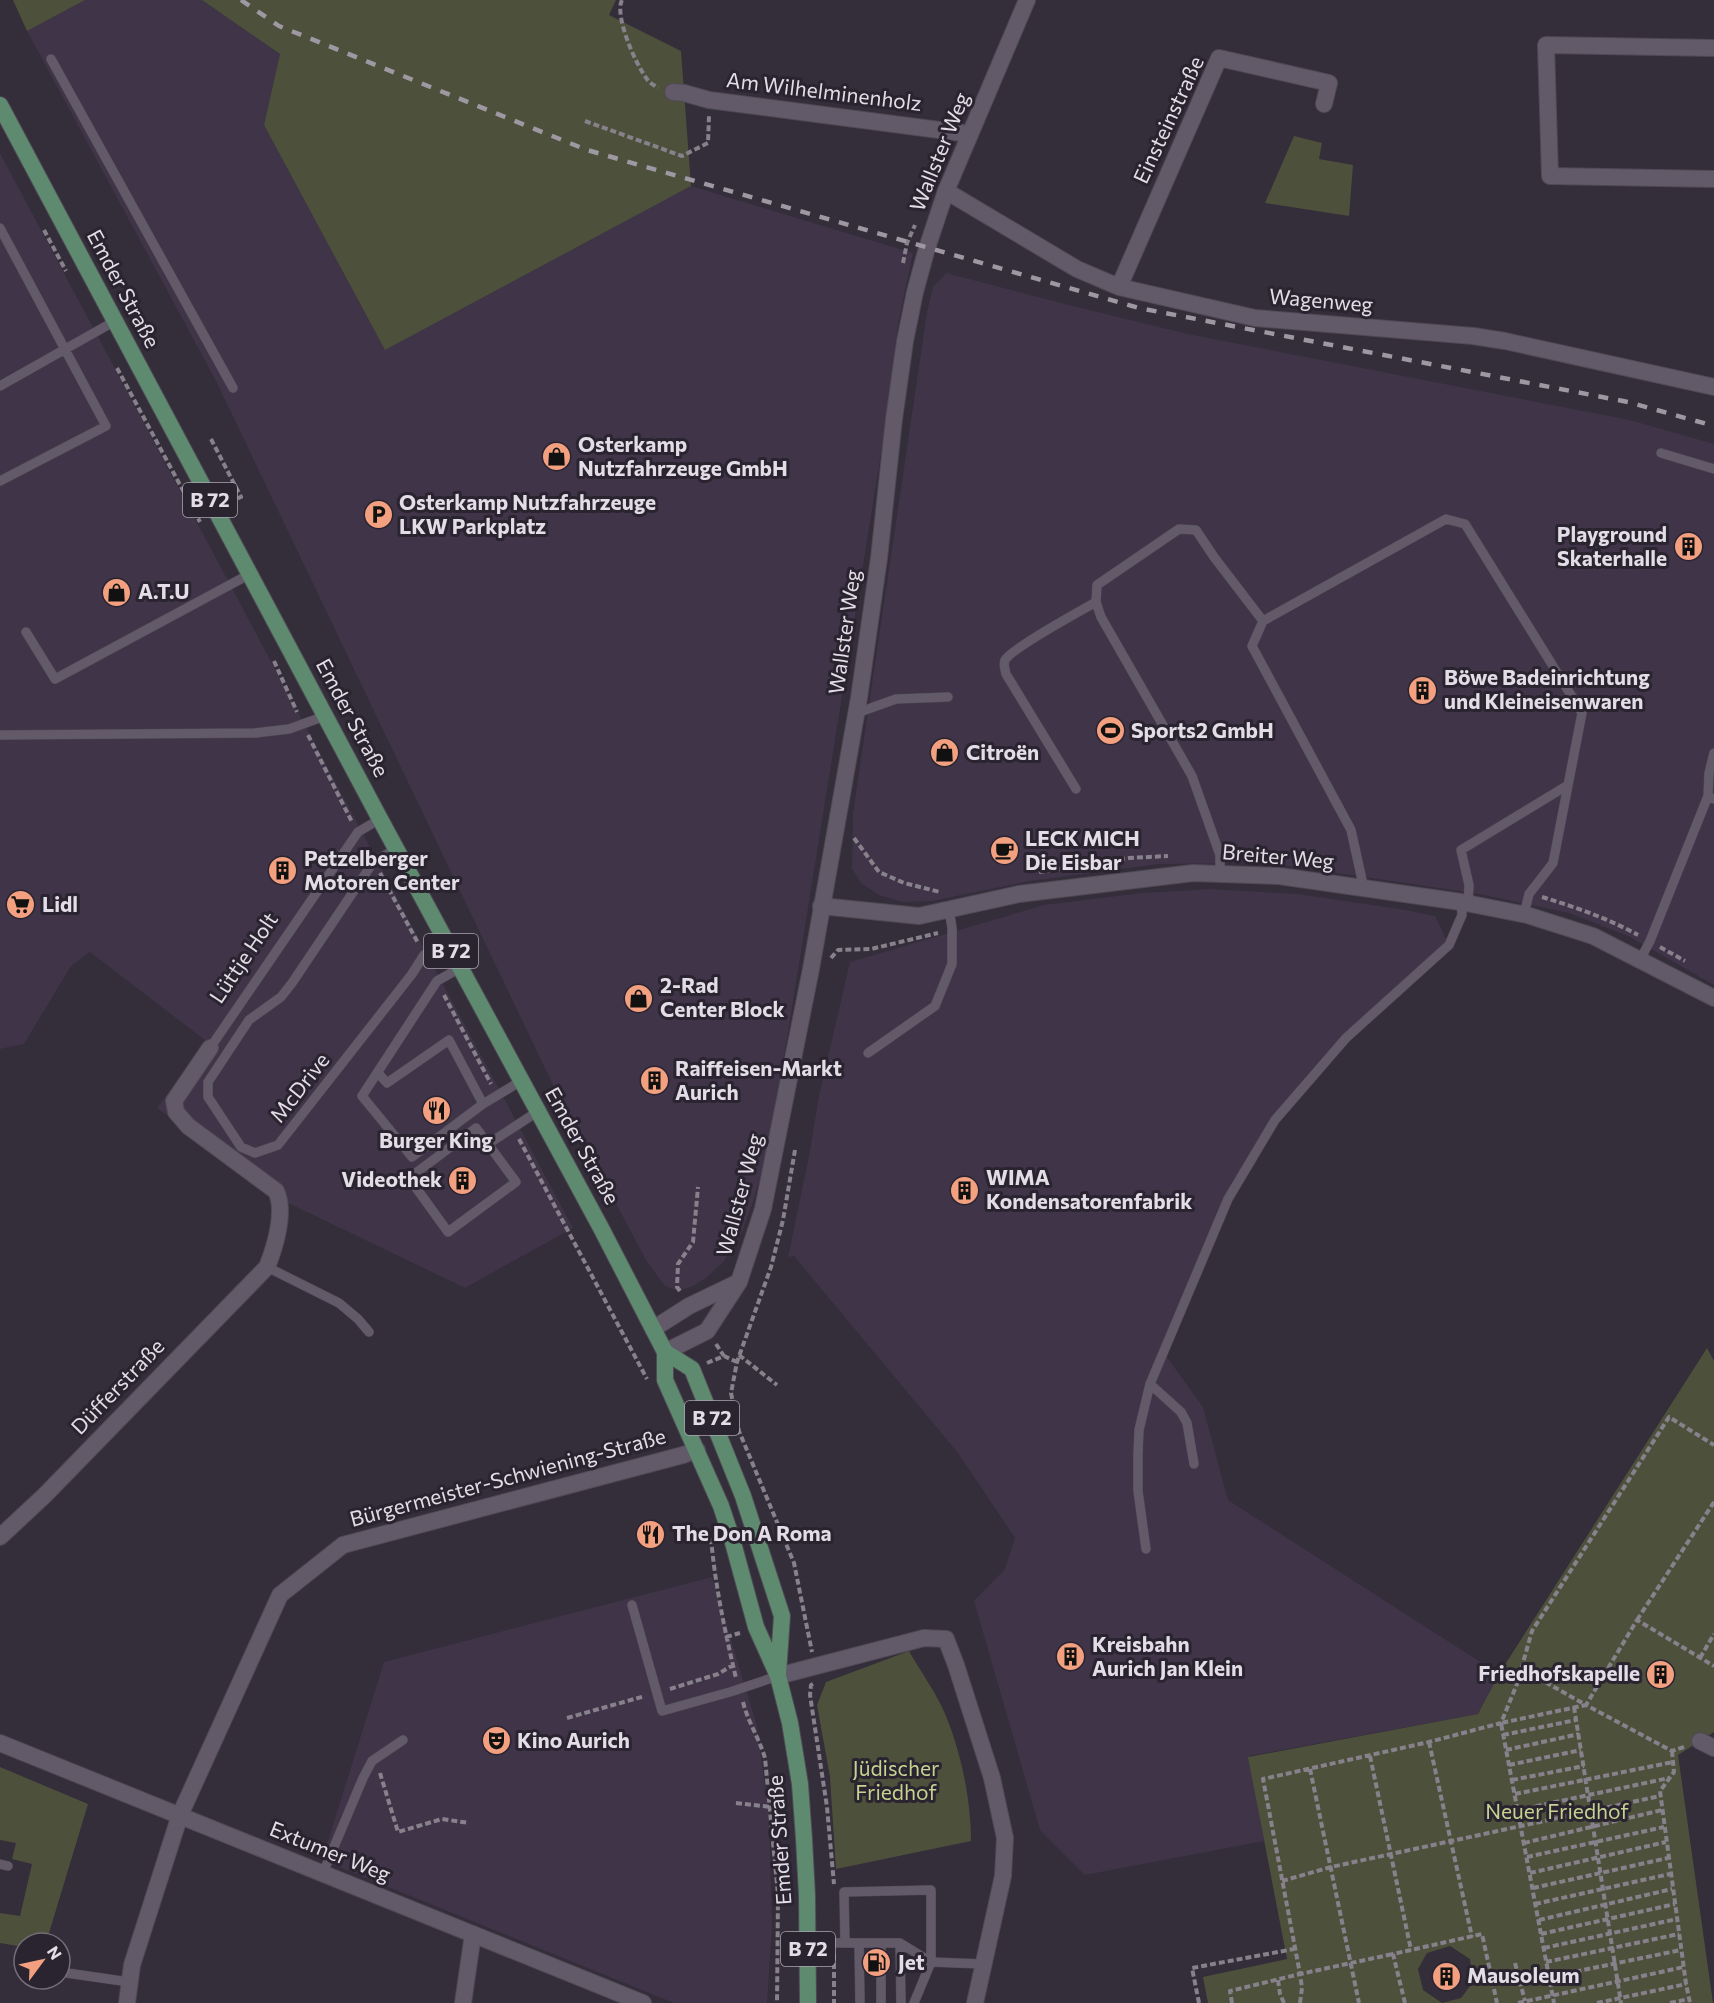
<svg xmlns="http://www.w3.org/2000/svg" width="1714" height="2003" font-family="Commissioner,sans-serif">
<style>
.built{fill:#3f3448}
.green{fill:#4d513b;fill-rule:evenodd}
.lines{fill:none;stroke-linecap:round;stroke-linejoin:round}
.service-casing{stroke:#4f4954;stroke-width:10}
.minor-casing{stroke:#4f4954;stroke-width:18}
.tertiary-casing{stroke:#4f4954;stroke-width:18}
.primary-casing{stroke:#4f4954;stroke-width:18}
.path{stroke:#87818c;stroke-width:4;stroke-dasharray:6 3;stroke-linecap:butt}
.service{stroke:#625a69;stroke-width:9}
.minor{stroke:#625a69;stroke-width:16}
.tertiary{stroke:#625a69;stroke-width:16}
.primary{stroke:#5e8b70;stroke-width:16}
.rail{stroke:#9e98a2;stroke-width:4.5;stroke-dasharray:10 10;stroke-linecap:butt}
.labels{text-anchor:middle;stroke-width:6;stroke-linejoin:round;paint-order:stroke}
.shield{fill:#2a2330;stroke:#aba5af;stroke-width:1.5}
.shield-label{font-size:20px;font-weight:bold;fill:#e2dde6}
.street-label{font-size:21px;fill:#e2dde6;stroke:#2a2330}
.poi-label{font-size:21px;font-weight:bold;fill:#e2dde6;stroke:#2a2330;text-anchor:start}
.park-label{font-size:21px;fill:#c6d28f;stroke:#2a2330}
</style>
<rect width="100%" height="100%" fill="#342d3a"/>
<!-- built -->
<path class="built" d="M85,0H202L280,54L264,125L385,350L691,186L913,253L898,324L889,404L772,1132L754,1199L742,1232L725,1260L706,1278L693,1286L678,1291L665,1286L647,1262L553,1085L216,381L27,31Z
M0,153L573,1228L465,1288L280,1199L157,1108L206,1041L90,952L71,966L24,1044L0,1049Z
M946,273L1069,305L1188,334L1630,420L1714,444V985L1630,937L1569,913L1479,894L1270,863L1159,864L1030,881L932,901L902,902L879,895L862,884L852,869L853,813L927,312L933,287Z
M1211,889L1298,894L1406,910L1435,916L1449,945L1346,1034L1275,1120L1228,1199L1164,1353L1203,1407L1228,1500L1499,1674L1478,1714L1249,1756L1264,1841L1085,1875L1040,1830L974,1601L1005,1569L1015,1538L958,1453L794,1256L788,1257L809,1156L819,1096L850,962L1044,905L1141,893Z
M712,1577L757,1726L769,1817L772,1926L767,2003H674L322,1860L384,1662Z"/>
<!-- green -->
<path class="green" d="M13,0H85L27,31Z
M202,0H616L609,15L681,51L691,186L385,350L264,125L280,54Z
M1294,136L1322,143L1319,159L1353,165L1349,216L1265,203Z
M1707,1348L1714,1361V1732L1678,1755L1713,2003H1208L1203,1977L1287,1959L1248,1757L1478,1714L1499,1674ZM1450,1946L1470,1959L1473,1982L1461,1998L1442,2003L1423,1990L1418,1969L1427,1953Z
M909,1651C919,1669 933,1688 942,1707C960,1746 971,1798 971,1841L836,1869L830,1777L817,1705L826,1682Z
M0,1767L88,1804L46,1943H24V1947L0,1943V1913L20,1916L32,1864L12,1859L16,1843L0,1840Z"/>
<g class="lines">
<defs>
<path id="service" d="M51,59L233,388
M0,228L106,426L0,481
M0,386L115,321
M1661,453L1714,469
M26,632L55,679L250,574
M857,713L896,699L948,697
M0,735L255,733L289,729L325,716
M1076,789L1006,674C1005,669 1003,665 1005,660C1012,648 1080,611 1096,602
M1708,796L1709,773L1714,753
M397,849L374,861L292,983L281,997L249,1020L208,1082V1097L241,1147L255,1153L278,1145L412,974L424,955L447,942
M1220,874V855L1192,776L1101,617L1096,602L1097,585L1179,529L1196,530L1214,557L1263,621
M1364,889L1351,830L1252,646L1263,621L1446,519L1465,524L1582,713L1553,863L1529,894L1524,914
M1468,903L1469,885L1461,850L1568,785
M1640,960L1650,941L1708,796L1714,799
M210,1048L358,832L380,819
M868,1053L935,1006L952,964V928L949,909
M378,1073L387,1083L449,1040L483,1104L412,1157L362,1096L437,981L460,968
M483,1104L521,1081
M488,1144L516,1182L448,1232L409,1178L476,1128L488,1144L537,1112
M267,1267L339,1303L358,1319L369,1332
M1150,1384L1181,1412L1187,1423L1194,1464
M1146,1549L1138,1491V1454L1139,1430L1150,1384L1228,1199L1275,1120L1346,1038L1449,945L1462,915L1461,902
M632,1605L662,1711L730,1692L778,1676
M0,1864L8,1866
M323,1873L363,1778L372,1761L403,1740
M808,1942L845,1943L844,1892L931,1890V1962L914,2003
M845,1943H900L931,1962L983,1964
M859,1943L860,2003
M881,1943V2003
M900,1943L901,2003
M60,1972L129,1982
M32,1982L34,1979"/>
<path id="minor" d="M1714,48L1546,45L1550,176L1714,179
M673,92L684,93L709,100L970,134
M946,191L1077,269L1119,287L1255,318L1473,336L1505,341L1714,387
M1119,287L1219,58L1329,83L1324,104
M821,906L919,916L1019,894L1193,873L1279,876L1461,902L1527,915L1593,936L1714,998
M0,1537L45,1495L267,1267C275,1247 286,1211 276,1191L188,1126L176,1112L174,1101L210,1048
M778,1676L924,1638L946,1639L956,1665L992,1778L1005,1838L1003,1876L975,2003
M1700,1741L1714,1748
M0,1743L643,2003
M127,2003L132,1965L180,1815L280,1595L343,1545L683,1455L697,1450
M463,2003L473,1934"/>
<path id="tertiary" d="M653,1329L689,1306L739,1282
M665,1352L707,1331L739,1282L763,1209L811,969L859,698L879,558L894,419L905,341L915,292L927,248L946,191L1027,0"/>
<path id="primary" d="M0,105L380,819L601,1228L665,1352V1380L721,1506L732,1539L756,1627L778,1676L790,1723L800,1784L804,1839L807,1895L808,2003
M665,1352L692,1369L743,1496L782,1616L778,1674"/>
</defs>
<!-- service casing -->
<use href="#service" class="service-casing"/>
<!-- minor casing -->
<use href="#minor" class="minor-casing"/>
<!-- tertiary casing -->
<use href="#tertiary" class="tertiary-casing"/>
<!-- primary casing -->
<use href="#primary" class="primary-casing"/>
<!-- path -->
<path class="path" d="M622,0C614,16 636,65 647,79C649,83 654,85 658,88
M585,121L682,156L708,143L709,115
M44,230L66,271
M903,263L907,243L915,225
M117,368L200,522
M211,439L241,497L230,502
M274,661L297,712
M308,735L352,822
M854,838L879,872L904,883L940,892
M1039,872L1129,858L1168,856
M380,873L418,943
M1542,897C1575,907 1607,918 1638,935
M1660,947L1685,961
M831,958L838,950L871,949L938,933
M444,995L491,1084
M519,1139L647,1379
M795,1150L783,1220L771,1267L737,1362L731,1393L739,1431L794,1563L812,1652
M680,1291L677,1287L678,1264L693,1242L698,1187
M716,1344L724,1356
M739,1355L777,1385
M707,1363L724,1356L737,1362
M711,1538C715,1585 725,1632 736,1678
M1637,1620L1714,1502
M726,1637L740,1633
M1700,1658L1714,1634
M1522,1669L1586,1705L1501,1723L1554,2003
M813,1684L811,1685L810,1695L827,1807L834,1884
M670,1689L718,1674L733,1665
M743,1702C748,1722 759,1738 765,1758L778,1895L777,2003
M1574,1707L1621,2003
M567,1718L645,1696
M1503,1735L1576,1720
M1429,1742L1472,1937
M1684,1747L1672,1751L1586,1705L1637,1620L1714,1666
M1506,1750L1579,1734
M1672,1751L1674,1772L1660,1791L1686,1984L1690,2003
M1370,1756L1411,1950
M1509,1765L1581,1750
M1310,1769L1359,2003
M380,1773L398,1832L442,1819L469,1823
M1512,1780L1584,1766
M1515,1794L1673,1762
M736,1803L771,1807
M1518,1810L1669,1778
M1524,1843L1662,1810
M1527,1857L1664,1827
M1530,1873L1666,1842
M1282,1881L1331,1867L1660,1796
M1533,1888L1668,1858
M1535,1904L1670,1874
M1539,1920L1672,1889
M1541,1934L1675,1904
M1544,1948L1677,1919
M834,1954V2003
M1546,1962L1679,1934
M1515,1963L1525,2001
M1549,1977L1681,1950
M1278,1980L1280,1994L1284,2003
M1199,2003L1192,1968L1294,1949
M1232,2003L1230,1991L1300,1974L1263,1779L1429,1742L1501,1723L1517,1684L1532,1631L1669,1417L1714,1445
M1300,2003L1302,1988L1300,1974L1393,1954
M1405,2003L1393,1954L1482,1934L1497,2003
M1518,2003L1684,1967
M1597,2003L1686,1984
M1670,2003L1689,1999"/>
<!-- service -->
<use href="#service" class="service"/>
<!-- minor -->
<use href="#minor" class="minor"/>
<!-- tertiary -->
<use href="#tertiary" class="tertiary"/>
<!-- primary -->
<use href="#primary" class="primary"/>
<!-- rail -->
<path class="rail" d="M241,0L279,26L587,150L1139,308L1628,402L1714,426"/>
</g>
<!-- icons -->
<defs>
<symbol id="shop-disc" viewBox="-11 -11 22 22"><circle r="9.5" fill="#f2a07f" stroke="#2a2330"/><path d="M-5-2.5h2.3a2.7 3.5 0 0 1 5.4 0H5L5.5 6h-11ZM-1.5-2.5h3a1.5 2.3 0 0 0-3 0Z" fill="#111"/></symbol>
<symbol id="parking-disc" viewBox="-11 -11 22 22"><circle r="9.5" fill="#f2a07f" stroke="#2a2330"/><path d="M-3.5-5.5H1a3.5 3.5 0 0 1 0 7H-1V5.5H-3.5ZM-1-3.4V-.6H.8a1.4 1.4 0 0 0 0-2.8Z" fill="#111"/></symbol>
<symbol id="building-disc" viewBox="-11 -11 22 22"><circle r="9.5" fill="#f2a07f" stroke="#2a2330"/><path d="M-4-6H4V6H1V3H-1V6H-4ZM-2.5-4.3h1.7v1.8h-1.7ZM.8-4.3h1.7v1.8H.8ZM-2.5-1h1.7V.8h-1.7ZM.8-1h1.7V.8H.8Z" fill="#111"/></symbol>
<symbol id="stadium-disc" viewBox="-11 -11 22 22"><circle r="9.5" fill="#f2a07f" stroke="#2a2330"/><path d="M0-5a6.5 5 0 1 0 0 10a6.5 5 0 1 0 0-10ZM-3.5-1.8h7v3.6h-7Z" fill="#111"/></symbol>
<symbol id="cafe-disc" viewBox="-11 -11 22 22"><circle r="9.5" fill="#f2a07f" stroke="#2a2330"/><path d="M-5.5-4.5H6V0H3Q3 3.5 0 3.5H-2.5Q-5.5 3.5-5.5 0ZM3-3.2v2h1.7v-2ZM-6 4.5H4V6H-6Z" fill="#111"/></symbol>
<symbol id="supermarket-disc" viewBox="-11 -11 22 22"><circle r="9.5" fill="#f2a07f" stroke="#2a2330"/><path d="M-6-5.5h2.5l.6 2H6L4.5 2H-2.5L-4.4-4H-6ZM-1.5 3.2a1.3 1.3 0 1 0 .1 0ZM3 3.2a1.3 1.3 0 1 0 .1 0Z" fill="#111"/></symbol>
<symbol id="restaurant-disc" viewBox="-11 -11 22 22"><circle r="9.5" fill="#f2a07f" stroke="#2a2330"/><path d="M-5-6h1v4h1v-4h1v4h1v-4h1v5L-1.5 .5V6h-2V.5L-5-1ZM5-6V6H3V1.5H1.5Q1.5-4 5-6Z" fill="#111"/></symbol>
<symbol id="theatre-disc" viewBox="-11 -11 22 22"><circle r="9.5" fill="#f2a07f" stroke="#2a2330"/><path d="M-5-5.5Q0-4 5-5.5V0Q5 5 0 6Q-5 5-5 0ZM-3.3-2.5H-1v1.5H-3.3ZM1-2.5H3.3v1.5H1ZM-2.8 1Q0 5.5 2.8 1Z" fill="#111"/></symbol>
<symbol id="fuel-disc" viewBox="-11 -11 22 22"><circle r="9.5" fill="#f2a07f" stroke="#2a2330"/><path d="M-5.5-6h7V0h2V4h1.3V-2.5L3-4.5l.8-.8L6-3V5H2.5V1h-1V6h-7ZM-4.2-4.7v3.2H.2V-4.7Z" fill="#111"/></symbol>
</defs>
<g fill-rule="evenodd">
<use href="#shop-disc" x="540" y="440" width="33" height="33"/>
<use href="#parking-disc" x="362" y="498" width="33" height="33"/>
<use href="#building-disc" x="1672" y="530" width="33" height="33"/>
<use href="#shop-disc" x="100" y="576" width="33" height="33"/>
<use href="#building-disc" x="1406" y="674" width="33" height="33"/>
<use href="#stadium-disc" x="1094" y="714" width="33" height="33"/>
<use href="#shop-disc" x="928" y="736" width="33" height="33"/>
<use href="#cafe-disc" x="988" y="834" width="33" height="33"/>
<use href="#building-disc" x="266" y="854" width="33" height="33"/>
<use href="#supermarket-disc" x="4" y="888" width="33" height="33"/>
<use href="#shop-disc" x="622" y="982" width="33" height="33"/>
<use href="#building-disc" x="638" y="1064" width="33" height="33"/>
<use href="#restaurant-disc" x="420" y="1094" width="33" height="33"/>
<use href="#building-disc" x="446" y="1164" width="33" height="33"/>
<use href="#building-disc" x="948" y="1174" width="33" height="33"/>
<use href="#restaurant-disc" x="634" y="1518" width="33" height="33"/>
<use href="#building-disc" x="1054" y="1640" width="33" height="33"/>
<use href="#building-disc" x="1644" y="1658" width="33" height="33"/>
<use href="#theatre-disc" x="480" y="1724" width="33" height="33"/>
<use href="#fuel-disc" x="860" y="1946" width="33" height="33"/>
<use href="#building-disc" x="1430" y="1960" width="33" height="33"/>
</g>
<g class="labels">
<!-- shield labels -->
<g class="shield">
<rect x="183" y="483" width="54" height="34" rx="4.5"/>
<rect x="424" y="934" width="54" height="34" rx="4.5"/>
<rect x="685" y="1401" width="54" height="34" rx="4.5"/>
<rect x="781" y="1932" width="54" height="34" rx="4.5"/>
</g>
<g class="shield-label">
<text x="210" y="507">B 72</text>
<text x="451" y="958">B 72</text>
<text x="712" y="1425">B 72</text>
<text x="808" y="1956">B 72</text>
</g>
<!-- street labels -->
<g class="street-label">
<text transform="translate(824 92) rotate(7)" y="7">Am Wilhelminenholz</text>
<text transform="translate(1169 120) rotate(-65)" y="7">Einsteinstraße</text>
<text transform="translate(940 152) rotate(-68)" y="7">Wallster Weg</text>
<text transform="translate(123 289) rotate(62)" y="7">Emder Straße</text>
<text transform="translate(1321 301) rotate(5)" y="7">Wagenweg</text>
<text transform="translate(845 632) rotate(-82)" y="7">Wallster Weg</text>
<text transform="translate(352 718) rotate(62)" y="7">Emder Straße</text>
<text transform="translate(1278 857) rotate(5)" y="7">Breiter Weg</text>
<text transform="translate(244 958) rotate(-56)" y="7">Lüttje Holt</text>
<text transform="translate(300 1088) rotate(-52)" y="7">McDrive</text>
<text transform="translate(582 1146) rotate(61)" y="7">Emder Straße</text>
<text transform="translate(740 1195) rotate(-75)" y="7">Wallster Weg</text>
<text transform="translate(118 1387) rotate(-46)" y="7">Düfferstraße</text>
<text transform="translate(508 1478) rotate(-15)" y="7">Bürgermeister-Schwiening-Straße</text>
<text transform="translate(780 1840) rotate(-94)" y="7">Emder Straße</text>
<text transform="translate(330 1852) rotate(22)" y="7">Extumer Weg</text>
</g>
<!-- poi labels -->
<g class="poi-label">
<text x="578" y="452">Osterkamp<tspan x="578" dy="24">Nutzfahrzeuge GmbH</tspan></text>
<text x="399" y="510">Osterkamp Nutzfahrzeuge<tspan x="399" dy="24">LKW Parkplatz</tspan></text>
<text x="1667" y="542" text-anchor="end">Playground<tspan x="1667" dy="24">Skaterhalle</tspan></text>
<text x="138" y="599">A.T.U</text>
<text x="1444" y="685">Böwe Badeinrichtung<tspan x="1444" dy="24">und Kleineisenwaren</tspan></text>
<text x="1131" y="738">Sports2 GmbH</text>
<text x="966" y="760">Citroën</text>
<text x="1025" y="846">LECK MICH<tspan x="1025" dy="24">Die Eisbar</tspan></text>
<text x="304" y="866">Petzelberger<tspan x="304" dy="24">Motoren Center</tspan></text>
<text x="42" y="912">Lidl</text>
<text x="660" y="993">2-Rad<tspan x="660" dy="24">Center Block</tspan></text>
<text x="675" y="1076">Raiffeisen-Markt<tspan x="675" dy="24">Aurich</tspan></text>
<text x="436" y="1148" text-anchor="middle">Burger King</text>
<text x="986" y="1185">WIMA<tspan x="986" dy="24">Kondensatorenfabrik</tspan></text>
<text x="442" y="1187" text-anchor="end">Videothek</text>
<text x="672" y="1541">The Don A Roma</text>
<text x="1092" y="1652">Kreisbahn<tspan x="1092" dy="24">Aurich Jan Klein</tspan></text>
<text x="1640" y="1681" text-anchor="end">Friedhofskapelle</text>
<text x="517" y="1748">Kino Aurich</text>
<text x="898" y="1970">Jet</text>
<text x="1467" y="1983">Mausoleum</text>
</g>
<!-- park labels -->
<g class="park-label">
<text x="896" y="1776">Jüdischer<tspan x="896" dy="24">Friedhof</tspan></text>
<text x="1557" y="1819">Neuer Friedhof</text>
</g>
</g>
<!-- north arrow -->
<g transform="translate(42 1961) rotate(57)"><circle r="28" fill="#2a2330" stroke="#746d79" stroke-width="1.5"/>
<path d="M0-4.5L10 22L0 15L-10 22Z" fill="#f2a07f"/>
<text y="-9" font-size="16" font-weight="bold" text-anchor="middle" fill="#e2dde6">N</text>
</g>
</svg>
